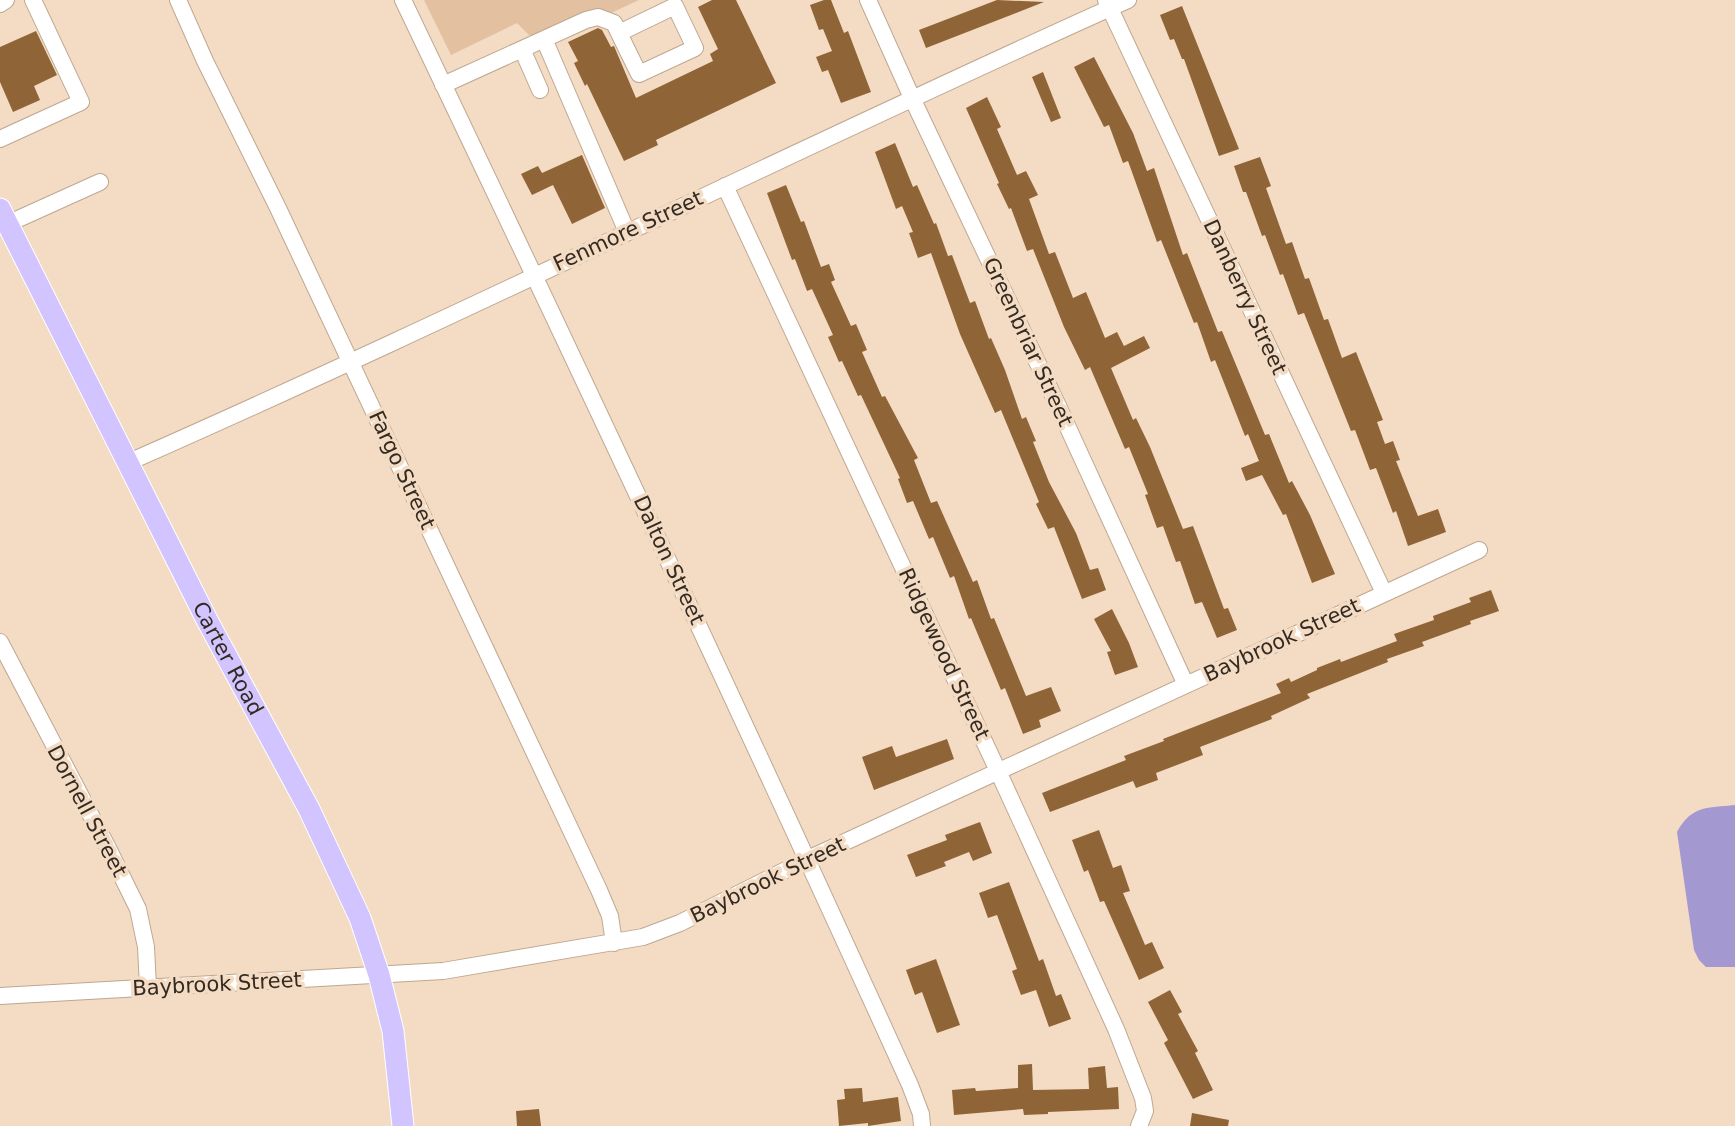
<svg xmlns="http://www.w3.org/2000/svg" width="1735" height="1126" font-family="'DejaVu Sans',sans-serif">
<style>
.green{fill:#e2c0a0}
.water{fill:#a498d1}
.building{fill:#8f6436}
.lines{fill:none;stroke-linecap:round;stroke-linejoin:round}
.minor-casing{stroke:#bea790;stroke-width:18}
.major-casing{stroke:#fff;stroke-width:23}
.minor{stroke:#fff;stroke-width:16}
.major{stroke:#d2c4fe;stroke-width:21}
.labels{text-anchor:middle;stroke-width:7;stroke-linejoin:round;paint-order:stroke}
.street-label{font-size:21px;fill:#332a21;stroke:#f4dbc4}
</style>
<rect width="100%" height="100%" fill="#f4dbc4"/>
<!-- green -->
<path class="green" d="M424,0H639L611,13L533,36L529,35L517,23L451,55Z"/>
<!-- water -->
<path class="water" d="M1735,805V967H1706L1699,960L1694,950L1677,832C1692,805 1707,808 1735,805Z"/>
<!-- building -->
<path class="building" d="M712,0H736L776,83L656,140L658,145L624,161L587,84L585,86L574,63L578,61L568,42L598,28L602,30L611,47L614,46L636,98L713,61L710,54L718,49L698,7Z
M824,0H831L844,33L848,31L871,92L841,103L828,70L822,72L816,57L832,51L823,29L819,30L810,5Z
M997,0L1044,2L926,48L919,30Z
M1182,6L1239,149L1219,156L1184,59H1182L1174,39L1170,40L1160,15Z
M36,31L57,75L34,86L40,100L13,112L0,82V47Z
M1094,57L1133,133L1147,171L1154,168L1183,255L1187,253L1218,332L1222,331L1265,435L1269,434L1289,483L1292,481L1310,515L1335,574L1312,583L1286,514L1283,515L1262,475L1246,481L1241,468L1259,461L1248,434L1245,436L1215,360L1211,362L1197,322L1194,323L1161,240L1157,242L1128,161L1123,163L1109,125L1104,127L1074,67Z
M1043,72L1061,118L1051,122L1032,77Z
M987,97L1001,127L997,129L1017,175L1026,171L1038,195L1029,199L1049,254L1055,252L1073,298L1086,292L1105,338L1117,332L1124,346L1144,336L1150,348L1111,368L1133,420L1136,418L1150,447L1183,529L1193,526L1224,609L1228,608L1237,630L1217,638L1202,602L1195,604L1180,561L1176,562L1163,526L1157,528L1145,495L1148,494L1129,447L1125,449L1090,367L1085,370L1064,327L1033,249L1027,251L1011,208L1009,209L997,184L999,183L966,108Z
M895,143L913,187L917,185L934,224L936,223L948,256L952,255L970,303L975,301L989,339L991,338L1005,370L1022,419L1026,417L1036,441L1033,442L1049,482L1076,533L1090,570L1098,568L1106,590L1082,599L1054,527L1048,529L1036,504L1039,502L1001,410L995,413L960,334L931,253L918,258L909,233L913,232L902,206L896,209L875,152Z
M582,155L605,208L572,224L553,185L532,195L521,174L538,166L542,173Z
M1260,157L1271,186L1266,188L1286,244L1292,242L1305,279L1309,278L1324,320L1328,319L1342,358L1356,352L1383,420L1377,422L1385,444L1393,441L1400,460L1396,461L1418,516L1438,509L1446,532L1408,546L1396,511L1393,513L1376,468L1370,470L1355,430L1351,431L1304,313L1298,315L1283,274L1280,275L1265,235L1262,236L1246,192H1243L1234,166Z
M786,185L801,222L804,221L821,267L829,264L835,280L831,282L851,326L856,324L867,350L862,352L882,397L885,396L918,458L914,460L931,503L937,501L973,582L977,580L991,619L994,618L1026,696L1051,687L1061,711L1039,720L1041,727L1023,734L1005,688L1001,690L971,618L969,619L954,576L950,578L933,537L929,539L913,501L907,503L898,479L900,478L861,395L858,396L842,361L839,362L828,337L833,335L812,289L807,291L795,259L792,260L767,193Z
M1491,590L1499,611L1470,621L1471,624L1422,642L1424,646L1387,659L1388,662L1307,694L1310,698L1271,716L1272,719L1200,747L1203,755L1156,773L1158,780L1136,788L1133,781L1050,812L1042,793L1126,760L1124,756L1164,741L1163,739L1281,693L1276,684L1289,678L1291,682L1317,670V668L1340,659L1341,662L1397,641L1394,634L1434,620L1433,616L1471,602L1469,598Z
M1112,609L1129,643L1138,667L1115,675L1107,652L1111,651L1094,619Z
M947,739L954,759L874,790L862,757L892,746L896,757Z
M980,822L992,853L973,861L969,852L944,862L946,866L916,877L907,855L947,840L945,835Z
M1099,830L1113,868L1121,865L1130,891L1123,893L1145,945L1152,942L1164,968L1139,980L1104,901L1100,902L1088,870L1084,872L1072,840Z
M1009,882L1039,961L1043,959L1056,996L1061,994L1071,1019L1049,1027L1036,990L1021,995L1012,971L1017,969L997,915L988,918L979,893Z
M936,959L960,1025L937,1033L922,992L915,995L906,970Z
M1170,990L1182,1012L1178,1014L1198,1051L1195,1053L1213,1090L1193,1099L1164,1043L1168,1040L1148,1002Z
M1032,1064L1033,1090L1089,1089L1088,1068L1105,1066L1107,1088L1118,1087L1119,1109L1048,1112V1114L1024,1115L1023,1109L954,1115L952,1090L975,1088L976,1091L1018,1088V1065Z
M862,1088L863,1102L898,1097L901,1121L868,1126V1123L839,1126L837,1100L845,1099L844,1089Z
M539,1109L541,1126H517L516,1111Z
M1192,1113L1229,1120L1228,1126H1190Z"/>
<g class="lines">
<defs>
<path id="minor" d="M178,0L205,61L277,206L599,890L610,916L614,943
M403,0C575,360 745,721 910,1085L921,1114L922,1126
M868,0L912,98L1059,408L1186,685
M1106,0L1384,593
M0,4L6,0
M544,39L627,232
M522,49L540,90
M443,85L586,20L598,17L614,23L639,74L695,48L675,6L619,33
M0,139L81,102L33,0
M725,186L998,771L1116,1029L1143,1098L1145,1111L1139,1126
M7,224L100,182
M129,462C465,314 793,150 1128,0
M0,642L108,848L138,909L146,947L148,987
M0,996L443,971L643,937L680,923L808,859L1479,550"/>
<g id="major">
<path id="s1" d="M0,209L207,620L309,809L360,918L379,975L393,1031L403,1126"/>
</g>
</defs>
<!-- minor casing -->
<use href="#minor" class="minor-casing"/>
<!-- major casing -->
<use href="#major" class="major-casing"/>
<!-- minor -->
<use href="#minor" class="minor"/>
<!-- major -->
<use href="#major" class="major"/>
</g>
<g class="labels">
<!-- street labels -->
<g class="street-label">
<text transform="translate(628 231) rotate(-25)" y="7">Fenmore Street</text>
<text transform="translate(1245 297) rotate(65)" y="7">Danberry Street</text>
<text transform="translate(1028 342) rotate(65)" y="7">Greenbriar Street</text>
<text transform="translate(402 470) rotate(65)" y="7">Fargo Street</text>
<text transform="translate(669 560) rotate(65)" y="7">Dalton Street</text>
<text transform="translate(1282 640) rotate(-25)" y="7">Baybrook Street</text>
<text transform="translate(944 654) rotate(65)" y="7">Ridgewood Street</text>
<text dy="7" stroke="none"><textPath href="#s1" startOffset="504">Carter Road</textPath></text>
<text transform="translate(87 811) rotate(62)" y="7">Dornell Street</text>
<text transform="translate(768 880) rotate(-26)" y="7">Baybrook Street</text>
<text transform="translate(217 984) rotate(-3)" y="7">Baybrook Street</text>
</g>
</g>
</svg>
